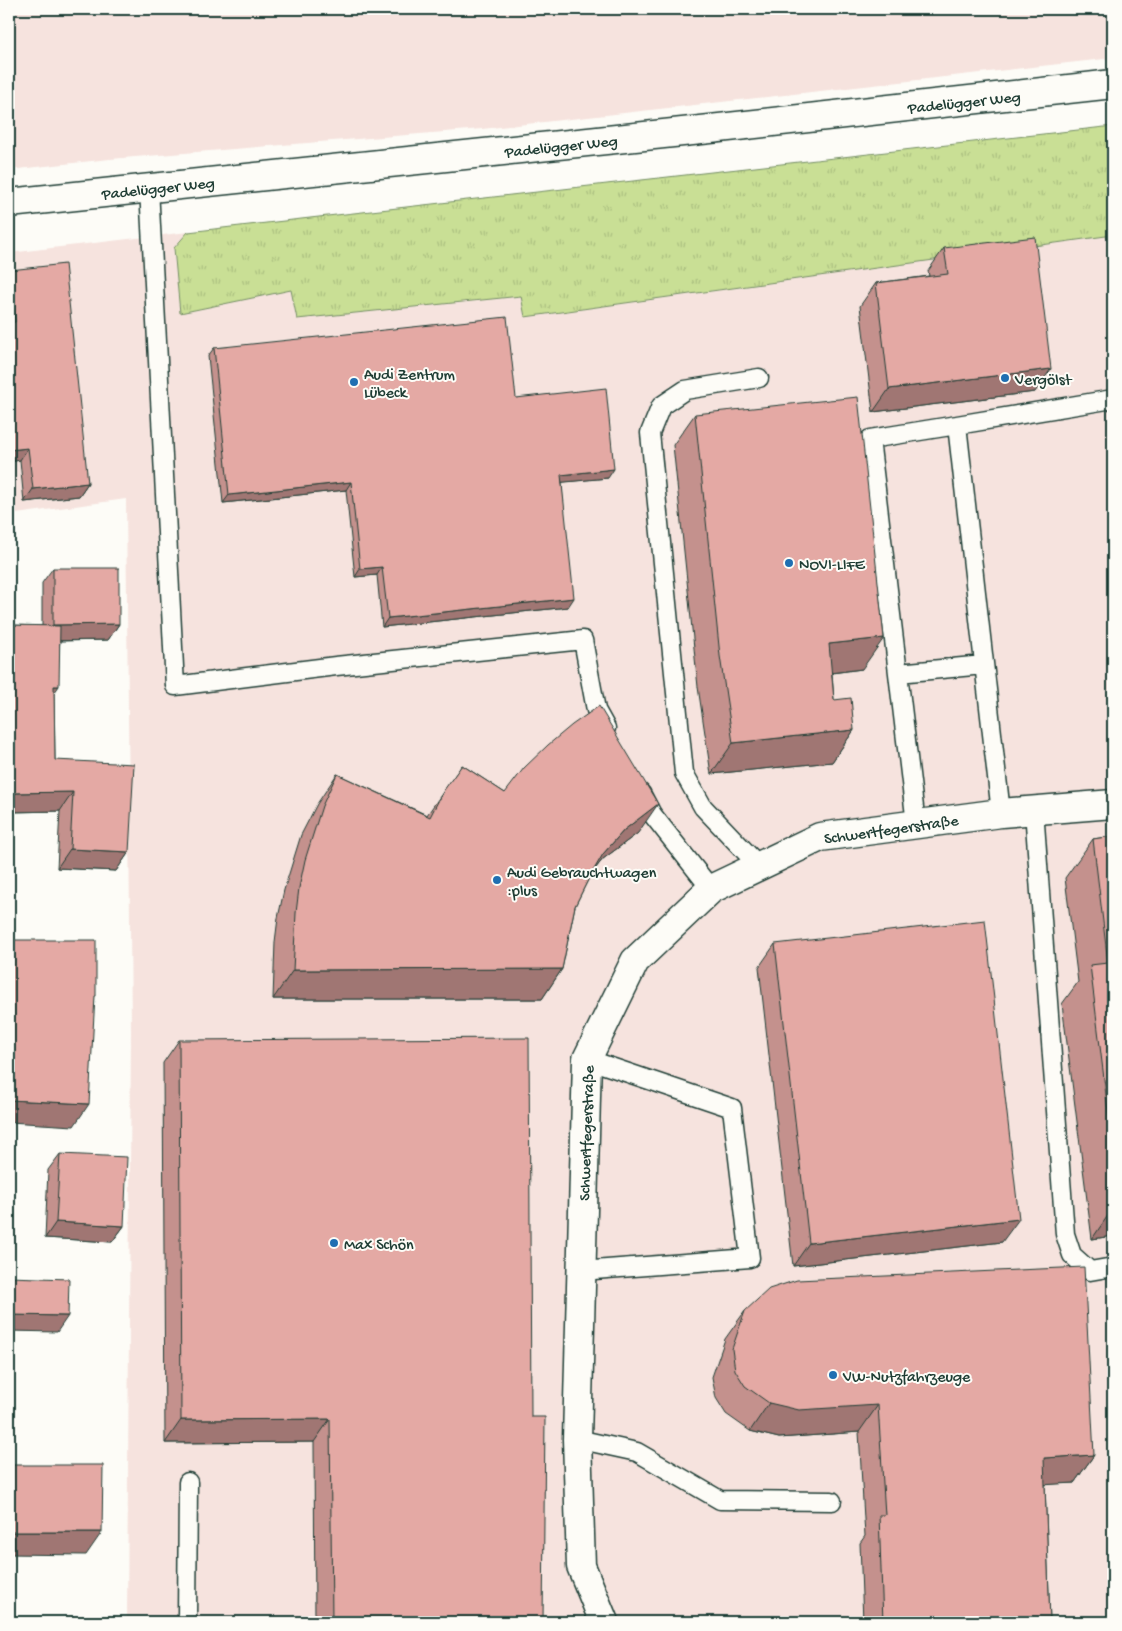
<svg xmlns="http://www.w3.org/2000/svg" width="1122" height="1631" font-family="'Gochi Hand',sans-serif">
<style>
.built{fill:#f6e3de}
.grass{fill:url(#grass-tufts);stroke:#748e64}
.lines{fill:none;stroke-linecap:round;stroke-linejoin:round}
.lane-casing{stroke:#1f3d34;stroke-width:21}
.street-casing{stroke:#1f3d34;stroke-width:31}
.secondary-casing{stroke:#1f3d34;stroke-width:31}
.lane{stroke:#fdfcf7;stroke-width:18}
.street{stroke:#fdfcf7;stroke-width:28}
.secondary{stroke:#fdfcf7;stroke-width:28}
.wall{fill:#c4918d;stroke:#1f3d34}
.shaded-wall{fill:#a07673;stroke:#1f3d34}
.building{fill:#e4a9a4;stroke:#1f3d34}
.poi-dot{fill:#1f6fb2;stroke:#fdfcf7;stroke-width:2}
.labels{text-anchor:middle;stroke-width:4;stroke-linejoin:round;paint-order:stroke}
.street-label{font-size:16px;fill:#1f3d34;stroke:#fdfcf7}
.poi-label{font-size:16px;fill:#1f3d34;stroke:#fdfcf7;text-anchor:start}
</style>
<defs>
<pattern id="grass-tufts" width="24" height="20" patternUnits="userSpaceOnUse" patternTransform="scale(1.25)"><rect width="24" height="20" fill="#c9df95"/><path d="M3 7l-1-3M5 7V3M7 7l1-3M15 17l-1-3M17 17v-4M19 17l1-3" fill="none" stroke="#acc081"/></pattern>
</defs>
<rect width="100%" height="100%" fill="#fdfcf7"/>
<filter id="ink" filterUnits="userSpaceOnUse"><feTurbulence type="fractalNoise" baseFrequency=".02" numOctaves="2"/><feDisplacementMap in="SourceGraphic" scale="10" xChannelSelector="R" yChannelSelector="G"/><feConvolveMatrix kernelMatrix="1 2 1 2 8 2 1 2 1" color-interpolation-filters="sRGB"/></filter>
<g filter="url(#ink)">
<!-- built -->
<path class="built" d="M9,9H1113V58L482,129L110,159L9,170Z
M188,232L174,248L180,313L291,290L297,319L521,296L526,317L1113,235V1622H127L131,1030L126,499L9,515V253Z"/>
<!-- grass -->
<path class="grass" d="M1113,126V235L525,317L521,296L297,319L291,290L180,313L174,248L188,232Z"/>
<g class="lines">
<defs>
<path id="lane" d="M149,188L175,686L336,666L583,640L596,710L606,728
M759,378L685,390L661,406L650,433L684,773L703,807L759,866
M898,673L984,665
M641,793L652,814L711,889
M1034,810L1065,1234L1072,1255L1090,1271L1113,1267
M1001,813L957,425L1113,399
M916,824L870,439L957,425
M581,1271L750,1258L732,1108L587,1059
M577,1439L637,1452L720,1500L832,1501
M187,1622L188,1482"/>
<path id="street" d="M604,1622L581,1566L577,1439L587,1059L635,961L711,889L820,837L1001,813L1113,804"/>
<path id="secondary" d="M9,203L692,131L1113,84"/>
</defs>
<!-- lane casing -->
<use href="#lane" class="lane-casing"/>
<!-- street casing -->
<use href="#street" class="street-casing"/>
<!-- secondary casing -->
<use href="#secondary" class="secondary-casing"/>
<!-- lane -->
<use href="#lane" class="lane"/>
<!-- street -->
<use href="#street" class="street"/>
<!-- secondary -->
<use href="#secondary" class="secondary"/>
</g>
<!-- wall -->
<path class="wall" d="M944,248L1035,392L873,412L860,306L876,283L929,276L928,271Z
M10,270L88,483L79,496L24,502L20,460L9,462V271Z
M214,348L516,398L608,478L562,482L568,607L382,627L377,575L355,577L346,490L223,503L208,356Z
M695,414L862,669L832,673L834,700L854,730L832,762L711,774L698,687L673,445Z
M53,568L119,624L108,640L60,641L54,693L55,760L129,852L116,871L57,868L60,811L10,812L9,625L42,626V583Z
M462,765L505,793L638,833L603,859L591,874L575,906L562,969L542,999H273L275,942L278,918L284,890L301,835L317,804L337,774L427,815Z
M1113,836V1236L1092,1239L1062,1004L1078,982L1065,878L1093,839Z
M775,944L1002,1242L793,1266L759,967Z
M179,1040L531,1417L543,1622H315L314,1442L165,1443L163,1063Z
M60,1154L124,1226L112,1242L45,1238L48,1170Z
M745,1311L1094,1455L1074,1483L1045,1484L1050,1622H863L860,1543L865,1536L859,1432L779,1438L750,1431L726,1414L716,1398L712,1377L725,1339Z"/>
<!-- shaded-wall -->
<path class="shaded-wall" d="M1051,369L1035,392L873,412L889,389Z
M28,448L20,460L9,462V450Z
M614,469L608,478L555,483L561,475Z
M351,482L346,490L223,503L229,495Z
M88,483L79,496L24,502L33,489Z
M382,567L377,575L355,577L360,569Z
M574,598L568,607L382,627L388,618Z
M119,624L108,640L42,641L53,625Z
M884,638L862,669L807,676L829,644Z
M54,686H59L46,705Z
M854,730L832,762L711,774L733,743Z
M73,792L60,811L9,812L11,793Z
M658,804L638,833L603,859L583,884L603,854L624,830Z
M70,849L129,852L116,871L57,868Z
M562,969L542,999H273L293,970Z
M9,1100L89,1104L74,1126L9,1122Z
M1113,1208V1236L1092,1239Z
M1019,1219L1002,1242L793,1266L809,1243Z
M56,1222L124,1226L112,1242L45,1238Z
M9,1315L68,1316L57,1332L9,1331Z
M769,1403L878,1405L859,1432L779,1438L750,1431Z
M330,1419L314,1442L165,1443L181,1420Z
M1094,1455L1074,1483L1025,1486L1044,1458Z
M9,1532H102L86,1555L9,1554Z"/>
<!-- building -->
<path class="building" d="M1035,237L1051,369L889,389L876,283L948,274L944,248Z
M65,264L88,483L33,489L28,448L9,450V323L15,322L10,270Z
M507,317L516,398L606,388L614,469L561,475L574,598L388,618L382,567L360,569L351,482L229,495L214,348Z
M858,397L884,638L829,644L834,700L851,698L854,730L733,743L720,656L695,414Z
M53,568H119V624L53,625Z
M9,625L60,626L59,686H54L55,760L134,764L129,852L70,849L73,792L11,793L10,838H9Z
M599,706L658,804L624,830L603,854L588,880L575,906L562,969L293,970L296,913L299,888L305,860L322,806L337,774L430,817L444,790L462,765L505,793L524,768L548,745L572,725Z
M1113,836V1152L1090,965L1108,963L1093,839Z
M985,920L1019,1219L809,1243L775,944Z
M9,940H96V996H95L89,1104L9,1100Z
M529,1038L531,1417H545L543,1622H332L330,1419L181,1420L179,1040Z
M60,1154L127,1157L124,1226L56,1222Z
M1084,1267L1094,1455L1044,1458L1050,1622H883L879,1515H885L878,1405L799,1410L769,1403L745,1386L735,1370L732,1349L745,1311L769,1289L797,1280Z
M9,1277L69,1279L68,1316L9,1315Z
M9,1465H103L102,1532H9Z"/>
</g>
<!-- markers -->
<g class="poi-dot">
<circle cx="1005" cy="378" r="5"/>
<circle cx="354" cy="382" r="5"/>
<circle cx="789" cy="563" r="5"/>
<circle cx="497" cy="880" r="5"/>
<circle cx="334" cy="1243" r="5"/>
<circle cx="833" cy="1375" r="5"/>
</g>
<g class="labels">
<!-- street labels -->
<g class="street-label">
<text transform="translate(964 101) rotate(-6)" y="6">Padelügger Weg</text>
<text transform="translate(561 145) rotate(-6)" y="6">Padelügger Weg</text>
<text transform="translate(158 187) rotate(-6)" y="6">Padelügger Weg</text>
<text transform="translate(891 828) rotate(-8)" y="6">Schwertfegerstraße</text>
<text transform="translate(585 1133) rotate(-88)" y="6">Schwertfegerstraße</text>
</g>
<!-- poi labels -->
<g class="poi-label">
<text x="364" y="379">Audi Zentrum<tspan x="364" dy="18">Lübeck</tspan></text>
<text x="1015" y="384">Vergölst</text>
<text x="799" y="569">NOVI-LIFE</text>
<text x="507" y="877">Audi Gebrauchtwagen<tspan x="507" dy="18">:plus</tspan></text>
<text x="344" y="1249">Max Schön</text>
<text x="843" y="1381">VW-Nutzfahrzeuge</text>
</g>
</g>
<!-- margin -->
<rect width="1122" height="1631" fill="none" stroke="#fdfcf7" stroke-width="30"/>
<rect x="15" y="15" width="1092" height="1601" fill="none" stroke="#1f3d34" stroke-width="2" filter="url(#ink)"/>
</svg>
